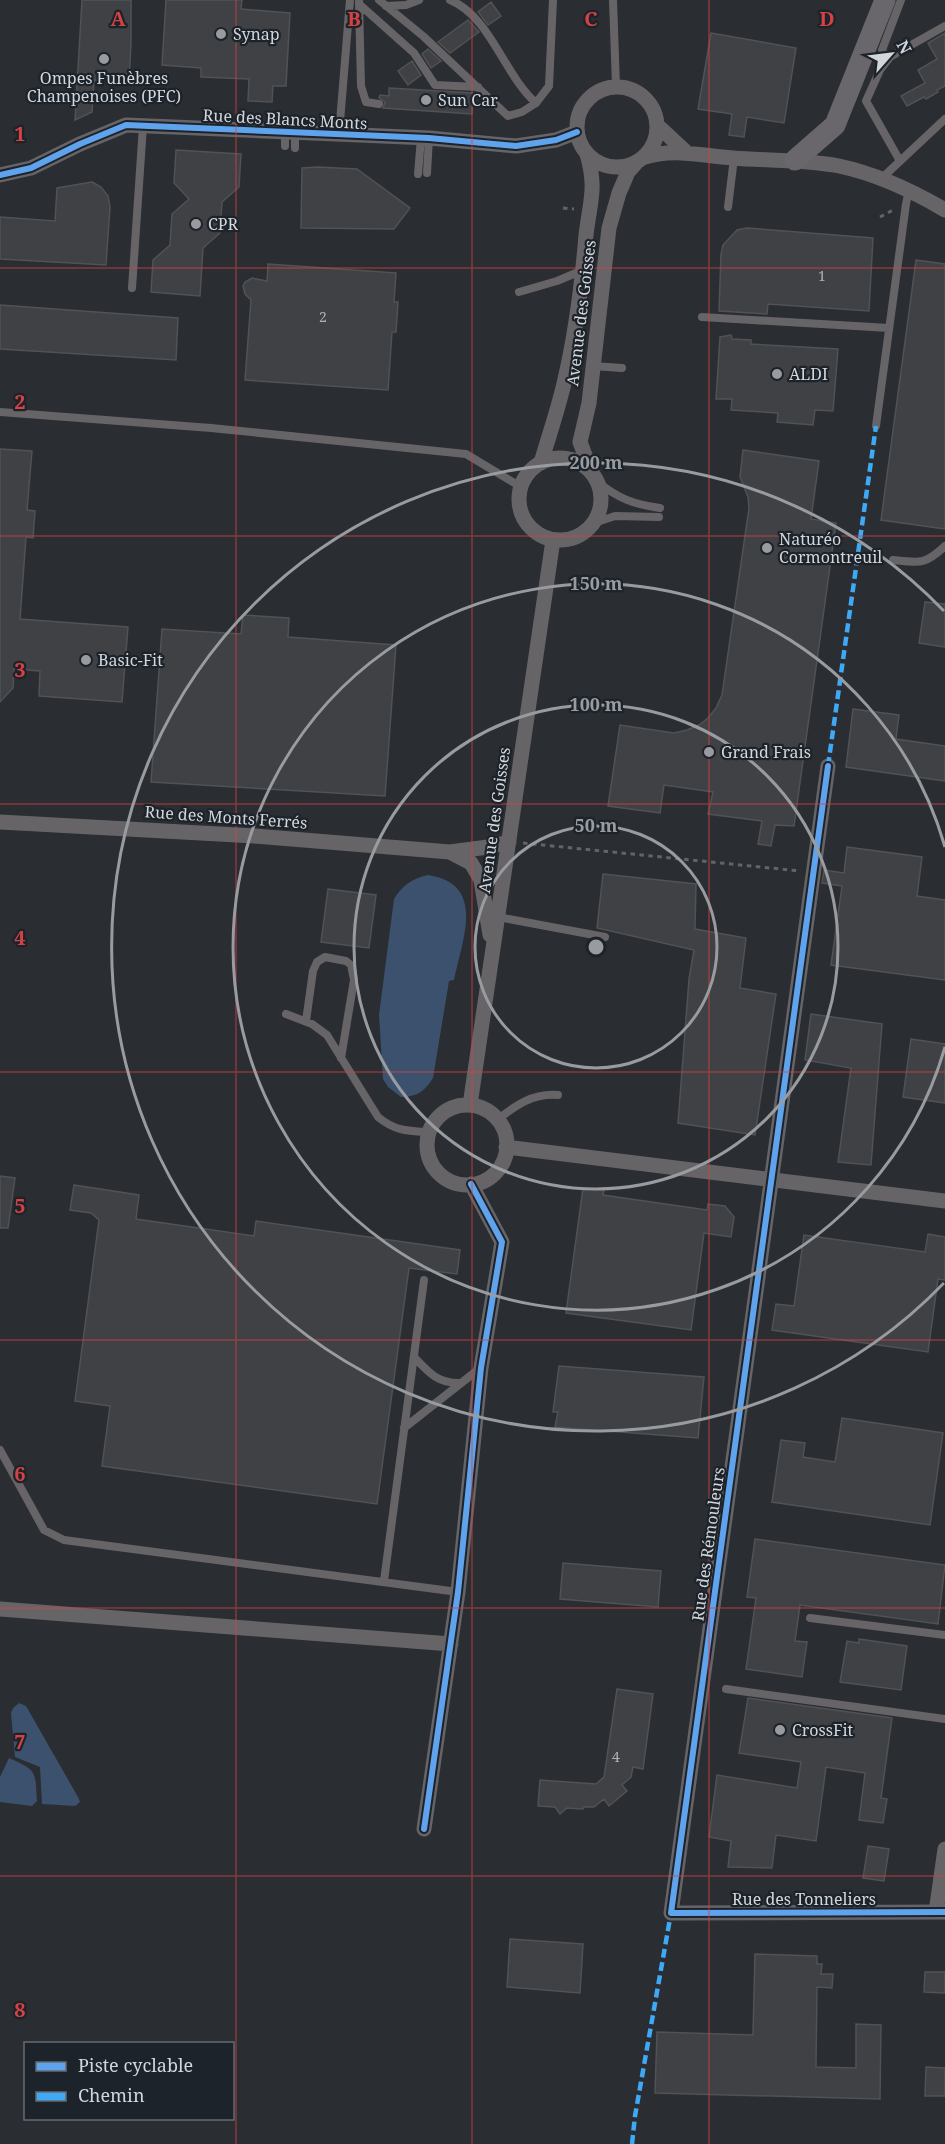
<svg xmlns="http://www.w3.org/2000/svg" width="945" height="2144" font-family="'Noto Serif',serif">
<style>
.water{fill:#3c516e}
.building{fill:#3f4144;stroke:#505256;stroke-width:1.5}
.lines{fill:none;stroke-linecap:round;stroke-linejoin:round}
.path{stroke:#646367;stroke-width:3;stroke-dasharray:4.5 4.5;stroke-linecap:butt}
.service{stroke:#676468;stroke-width:8}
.minor{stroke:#676468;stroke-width:15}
.secondary{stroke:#6a676c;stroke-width:21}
.quiet{stroke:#3fa9f5;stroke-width:4.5;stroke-dasharray:9 4.5;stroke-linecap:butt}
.cycleway-casing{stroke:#1d232a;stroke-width:10}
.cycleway{stroke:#60a3ed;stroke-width:6}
.grid{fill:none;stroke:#d64243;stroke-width:1.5;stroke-opacity:0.55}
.ring{fill:none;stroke:#989ca0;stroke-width:3}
.poi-dot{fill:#989ca0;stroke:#1d232a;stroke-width:2}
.labels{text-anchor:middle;stroke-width:4.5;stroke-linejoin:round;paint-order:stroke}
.number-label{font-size:14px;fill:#aeb2b6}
.poi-label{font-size:16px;fill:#d3d7dc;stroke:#1d232a;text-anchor:start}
.street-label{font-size:16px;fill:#d3d7dc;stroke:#1d232a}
.grid-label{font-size:20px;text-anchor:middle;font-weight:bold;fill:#d64243;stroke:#1d232a;stroke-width:4.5;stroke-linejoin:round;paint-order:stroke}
.centre{fill:#989ca0;stroke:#1d232a;stroke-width:3}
.ring-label{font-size:18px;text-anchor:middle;font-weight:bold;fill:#989ca0;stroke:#1d232a;stroke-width:4.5;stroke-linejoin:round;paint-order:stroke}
</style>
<rect width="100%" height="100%" fill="#2a2d31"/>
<!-- water -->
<path class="water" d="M428,875C487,884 462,940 454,980L449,981L433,1078C425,1091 417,1097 401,1097L388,1087L383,1079L379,1015L394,899C403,885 411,879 428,875Z
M19,1703L26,1706L78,1797L80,1802L75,1806L42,1804L40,1767L15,1757L11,1713L13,1708Z
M9,1758C38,1771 35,1771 37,1801L32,1806L0,1802V1777Z"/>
<!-- building -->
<path class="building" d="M82,0H131V44L129,81L94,80L92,112L75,120Z
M166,0H242L241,9L290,13L286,86H273L272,102L248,101L249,79L201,77V68L162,65Z
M491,2L501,16L488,25L478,12Z
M468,20L479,32L450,53L438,42Z
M711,33L796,48L784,123L747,117L744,137L729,135L732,114L698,109Z
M945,33V86L937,90L938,92L926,99L924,97L907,106L901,96L925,83L918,70L937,59L928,43Z
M428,49L441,61L431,68L422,54Z
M412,61L421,75L408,85L398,71Z
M389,88L473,93L472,114L383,108L385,102L379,98L380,95L389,96Z
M176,150L241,154L239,187L222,202L220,233L203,248L200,296L151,292L153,260L170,245L172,214L189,199L174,183Z
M318,167L357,169L410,208L394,229L301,228L302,168Z
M92,182L101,187L108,196L110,207L106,265L0,259V217L55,221L57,188Z
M747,228L873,238L869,311L768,304L767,314L719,311L721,254L723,245L737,230Z
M916,260L945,264V529L881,520Z
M268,264L396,273L394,302H398L396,332H392L388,390L245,380L251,300L245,294L243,286L245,282L252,278L267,281Z
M0,305L178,318L176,360L0,349Z
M731,335L732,339L751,340V344L838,349L833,411L815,410L813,425L777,422L778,413L731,410L732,399H716L720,337Z
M0,449L32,451L27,510L35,511L33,538L26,537L20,619L128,627L122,702L39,696L40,671L14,669L13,688L0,702Z
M743,450L819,461L811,519L836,523L794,826L775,825L771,846L758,844L762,821L708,814L713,792L664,785L660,813L608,806L620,725L674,733L687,730L699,725L708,718L716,708L722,695L749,508L748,497L740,477Z
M925,602L945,604V647L919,643Z
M243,615L289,618L288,637L396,645L385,796L151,782L162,629L241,634Z
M853,709L899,715L896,739L945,746V781L846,767Z
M847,847L922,857L917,896L945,900V980L831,965L842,886L822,883L824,870L844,873Z
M603,874L696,884L695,929L746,938L740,988L776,994L755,1135L678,1123L689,979L694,950L597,928Z
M328,889L376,895L369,948L321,942Z
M811,1014L882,1024L871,1165L838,1162L851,1068L805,1060Z
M911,1039L945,1044V1103L903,1097Z
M0,1176L15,1178L8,1228H0Z
M74,1185L139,1195L136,1219L254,1236L256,1221L460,1250L457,1274L409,1268L377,1504L102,1466L110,1406L75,1401L99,1220L91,1213L70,1210Z
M583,1188L604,1190L603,1195L707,1210L708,1204L725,1206L734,1217L731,1237L704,1233L691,1330L566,1313Z
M928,1234L945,1237V1280L938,1279L928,1352L772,1330L776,1304L794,1306L804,1235L925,1252Z
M559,1366L704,1377L698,1438L555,1427L558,1412H553Z
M842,1418L943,1433L930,1525L772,1502L781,1440L805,1443L803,1457L835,1462Z
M755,1539L945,1565L938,1624L800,1605L795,1641L807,1642L802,1677L746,1669L756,1598L747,1597Z
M563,1563L661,1571L658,1607L560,1599Z
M859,1639L907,1646L901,1690L840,1682L847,1641L859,1643Z
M617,1689L653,1694L643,1769L633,1767L631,1777L622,1785L627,1791L609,1806L604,1799L594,1807H584L583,1809L567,1808L560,1814L555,1807L538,1806L540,1780L596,1784L604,1777Z
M748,1698L892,1718L881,1798L887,1799L883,1823L859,1820L865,1773L826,1767L816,1841L776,1835L772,1868L728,1867L731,1841L709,1837L717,1775L797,1788L801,1762L739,1753Z
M868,1846L889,1849L884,1881L863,1878Z
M510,1939L583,1944L580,1993L507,1987Z
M755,1954L817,1956V1964H822L821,1974H833L832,1988L817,1987L816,2067L856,2068V2024L881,2025L880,2099L655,2093L657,2032L753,2035Z
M925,1972H945V1993L924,1992Z
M926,2067L945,2068V2096H925Z"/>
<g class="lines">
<!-- path -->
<path class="path" d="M563,208L574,209
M880,217L893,210
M523,843L800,871"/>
<!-- service -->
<path class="service" d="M379,0L423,36L508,116L522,112L536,103L549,86L553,0
M450,0C490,16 504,75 536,103
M613,0L616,86
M359,1L361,86L366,102L379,104
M359,4L414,53L435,85L478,87
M386,6L406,5L419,0
M888,60L882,50L901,0
M339,134L350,0
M285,146V132
M295,148V132
M900,161L866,101L880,70L890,57L945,26
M427,173L429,138
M418,174L421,138
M882,178L945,119
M728,207L734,158
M132,288L143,126
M519,292L557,281L583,270
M702,317L889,328
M593,366L622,368
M0,412L211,428L466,454L521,487
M876,426L906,204L909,190
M598,482C619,499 633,504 660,508
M594,523L615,516L659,517
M893,560C920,563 925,565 945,546
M498,917L605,937
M286,1014L312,1024L327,1035L378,1117C395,1131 407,1131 428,1132
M306,1021L313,971L317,962L325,957L346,961L351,965L354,980L341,1058
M497,1120C516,1105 533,1093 558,1095
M414,1357C428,1372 438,1384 461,1383
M404,1428L479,1369
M0,1450L44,1530L64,1540L458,1592
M384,1581L424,1280
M810,1618L945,1635
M726,1689L945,1719"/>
<!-- minor -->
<path class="minor" d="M577 127a40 40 0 1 1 80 0a40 40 0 1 1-80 0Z
M657,125L685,151
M642,158C675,147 700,156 733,158C768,161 804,159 839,166C877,174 911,190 945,210
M0,175L31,168L80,144L126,125L429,138L516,146L556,140L577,132
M519 499a41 41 0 1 1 82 0a41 41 0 1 1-82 0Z
M541,463C549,435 559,407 565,379C576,332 582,283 586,235C590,201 597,189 587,154
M591,471L580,442L589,403L609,228L619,193L628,172L636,163
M828,766L671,1913L945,1912
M0,822L255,836L450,852L488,847L509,842
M450,852L471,863L481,880L490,935
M470,1105L553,540
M427 1145a40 40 0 1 1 80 0a40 40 0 1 1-80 0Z
M506,1147L945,1201
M0,1609L451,1644
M424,1829L458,1592L481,1368L502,1242L471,1184
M936,1912L945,1849"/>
<!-- secondary -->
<path class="secondary" d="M795,160L835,125L885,0"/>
<!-- quiet -->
<path class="quiet" d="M828,766L876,426
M632,2144L635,2116L671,1913"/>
<defs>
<path id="cycleway" d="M0,175L31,168L80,144L126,125L429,138L516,146L556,140L577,132
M828,766L671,1913L945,1912
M424,1829L458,1592L481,1368L502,1242L471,1184"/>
</defs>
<!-- cycleway casing -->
<use href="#cycleway" class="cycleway-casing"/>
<!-- cycleway -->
<use href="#cycleway" class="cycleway"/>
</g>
<!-- grid -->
<path class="grid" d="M236,0V2144M472,0V2144M709,0V2144M0,268H945M0,536H945M0,804H945M0,1072H945M0,1340H945M0,1608H945M0,1876H945"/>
<!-- distance rings -->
<g class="ring">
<circle cx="596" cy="947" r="121"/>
<circle cx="596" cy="947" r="242"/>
<path d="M945 1047A363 363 0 1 1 945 847"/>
<path d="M944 1283A484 484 0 1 1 944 611"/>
</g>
<!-- markers -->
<g class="poi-dot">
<circle cx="221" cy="34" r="6"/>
<circle cx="104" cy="59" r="6"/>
<circle cx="426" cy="100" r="6"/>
<circle cx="196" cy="224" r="6"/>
<circle cx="777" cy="374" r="6"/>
<circle cx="767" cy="548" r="6"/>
<circle cx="86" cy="660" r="6"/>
<circle cx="709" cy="752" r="6"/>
<circle cx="780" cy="1730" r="6"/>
</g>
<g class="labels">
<!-- number labels -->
<g class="number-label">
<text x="822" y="281">1</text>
<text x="323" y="322">2</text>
<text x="616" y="1762">4</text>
</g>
<!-- poi labels -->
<g class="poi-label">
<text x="233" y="40">Synap</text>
<text x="104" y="84" text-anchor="middle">Ompes Funèbres<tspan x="104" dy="18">Champenoises (PFC)</tspan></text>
<text x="438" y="106">Sun Car</text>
<text x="208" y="230">CPR</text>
<text x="789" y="380">ALDI</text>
<text x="779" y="545">Naturéo<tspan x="779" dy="18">Cormontreuil</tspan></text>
<text x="98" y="666">Basic-Fit</text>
<text x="721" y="758">Grand Frais</text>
<text x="792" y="1736">CrossFit</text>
</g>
<!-- street labels -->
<g class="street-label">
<text transform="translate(285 119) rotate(3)" y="6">Rue des Blancs Monts</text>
<text transform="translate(581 313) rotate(-83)" y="6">Avenue des Goisses</text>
<text transform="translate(226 817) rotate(4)" y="6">Rue des Monts Ferrés</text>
<text transform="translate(494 820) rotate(-82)" y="6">Avenue des Goisses</text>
<text transform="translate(708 1544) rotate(-82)" y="6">Rue des Rémouleurs</text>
<text x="804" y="1905">Rue des Tonneliers</text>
</g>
</g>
<g class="grid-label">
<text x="118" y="26">A</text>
<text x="354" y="26">B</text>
<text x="591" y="26">C</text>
<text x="827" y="26">D</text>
<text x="20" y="141">1</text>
<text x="20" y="409">2</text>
<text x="20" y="677">3</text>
<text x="20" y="945">4</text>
<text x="20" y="1213">5</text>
<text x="20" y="1481">6</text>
<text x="20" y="1749">7</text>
<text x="20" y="2017">8</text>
</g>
<circle cx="596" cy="947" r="9" class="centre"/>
<g class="ring-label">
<text x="596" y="469">200 m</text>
<text x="596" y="590">150 m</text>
<text x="596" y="711">100 m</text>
<text x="596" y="832">50 m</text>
</g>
<!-- legend -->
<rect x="24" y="2042" width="210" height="78" fill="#1d232a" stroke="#666b71" stroke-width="1.5"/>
<rect x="36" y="2062" width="30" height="9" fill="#60a3ed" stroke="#666b71" stroke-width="1.5"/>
<text x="78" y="2072" font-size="18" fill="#d3d7dc">Piste cyclable</text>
<rect x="36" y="2092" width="30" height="9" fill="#3fa9f5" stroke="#666b71" stroke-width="1.5"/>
<text x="78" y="2102" font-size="18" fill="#d3d7dc">Chemin</text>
<!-- north arrow -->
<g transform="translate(891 54) rotate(62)" stroke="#1d232a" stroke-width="4.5" paint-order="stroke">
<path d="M0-4.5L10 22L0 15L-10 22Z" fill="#d3d7dc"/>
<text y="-9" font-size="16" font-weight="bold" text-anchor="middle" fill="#d3d7dc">N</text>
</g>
</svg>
